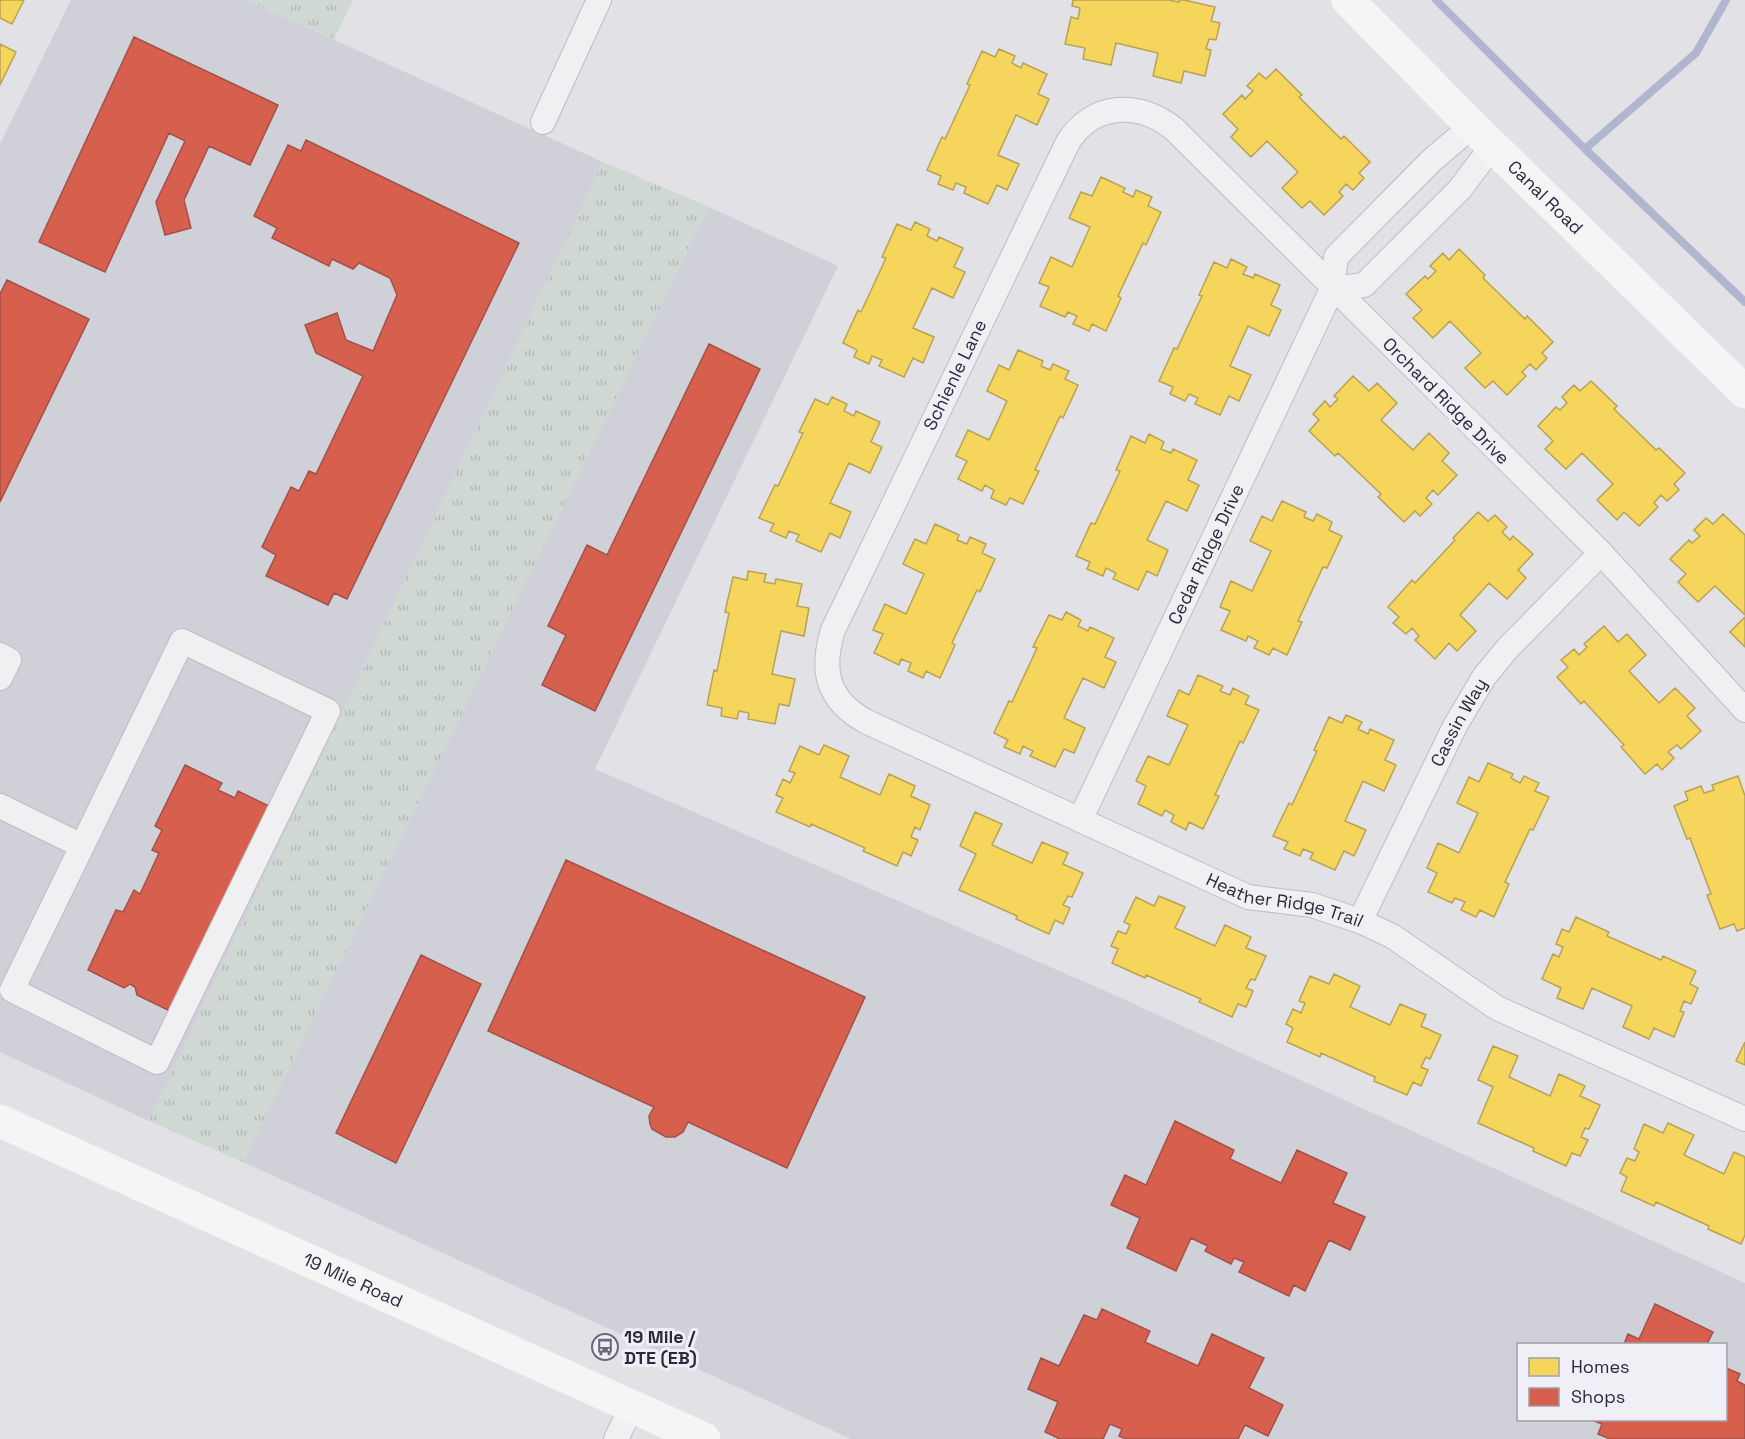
<svg xmlns="http://www.w3.org/2000/svg" width="1745" height="1439" font-family="'Space Grotesk',sans-serif">
<style>
.built{fill:#d0d0d9;fill-rule:evenodd}
.grass{fill:url(#grass-tufts)}
.homes{fill:#f6d55c;stroke:#b8a253;stroke-width:1.5}
.shops{fill:#d6604d;stroke:#a25048;stroke-width:1.5}
.lines{fill:none;stroke-linecap:round;stroke-linejoin:round}
.stream{stroke:#b1b6cf;stroke-width:8}
.street-casing{stroke:#bcbdc2;stroke-width:26}
.street{stroke:#f0f0f3;stroke-width:24}
.secondary{stroke:#f5f5f6;stroke-width:33}
.labels{text-anchor:middle;stroke-width:6;stroke-linejoin:round;paint-order:stroke}
.street-label{font-size:18px;fill:#292a3e;stroke:#efeff5}
.poi-label{font-size:18px;font-weight:bold;fill:#292a3e;stroke:#efeff5;text-anchor:start}
</style>
<defs>
<pattern id="grass-tufts" width="24" height="20" patternUnits="userSpaceOnUse" patternTransform="scale(1.5)"><rect width="24" height="20" fill="#cfd8d2"/><path d="M3 7l-1-3M5 7V3M7 7l1-3M15 17l-1-3M17 17v-4M19 17l1-3" fill="none" stroke="#b2bab5"/></pattern>
</defs>
<rect width="100%" height="100%" fill="#e1e1e6"/>
<!-- built -->
<path class="built" d="M71,0H247L603,162L149,1121L0,1052V144Z
M709,207L838,266L595,769L1110,993L1745,1283V1439H851L243,1162ZM1518,1344H1726V1420H1518Z"/>
<!-- grass -->
<path class="grass" d="M247,0H353L334,39Z
M603,162L709,207L243,1162L149,1121Z"/>
<!-- homes -->
<path class="homes" d="M24,0L12,24L0,18V0Z
M1073,0H1169L1179,2V0H1184L1215,7L1211,21L1220,23L1216,40L1209,39L1206,49L1211,50L1205,76L1184,71L1181,83L1153,76L1158,53L1116,43L1111,65L1083,59L1085,48L1065,44L1071,17L1078,19L1080,8L1072,6Z
M0,44L16,52L0,85Z
M999,49L1015,56L1012,63L1021,68L1023,63L1047,74L1038,94L1049,99L1037,125L1016,115L998,155L1019,164L1007,190L997,185L988,204L964,193L966,187L956,183L953,190L938,184L941,176L927,170L942,137L945,139L970,85L967,84L982,51L995,57Z
M1276,69L1302,95L1299,97L1341,139L1344,136L1370,162L1359,173L1364,178L1353,190L1346,184L1339,192L1343,196L1324,215L1310,201L1302,208L1282,188L1298,172L1267,141L1251,157L1231,137L1238,129L1223,114L1242,95L1245,99L1253,91L1247,86L1259,73L1266,79Z
M1101,177L1125,188L1123,192L1133,197L1136,190L1152,197L1148,206L1161,212L1146,245L1143,243L1118,296L1121,298L1106,331L1092,324L1089,331L1073,324L1077,316L1068,312L1065,317L1040,306L1049,287L1039,283L1051,257L1072,267L1090,227L1069,218L1081,192L1092,196Z
M915,222L930,229L927,236L937,241L939,237L963,248L954,267L965,272L953,298L932,288L913,328L934,337L923,363L913,358L904,377L879,366L882,360L872,356L869,364L854,357L857,350L843,343L858,310L861,312L886,258L882,257L897,224L911,230Z
M1459,249L1485,275L1483,278L1525,319L1527,316L1553,342L1542,353L1547,358L1536,370L1530,364L1522,372L1526,376L1507,395L1493,381L1485,388L1465,368L1481,353L1450,321L1433,338L1413,318L1422,310L1406,294L1425,276L1428,279L1436,271L1430,266L1443,253L1449,260Z
M1231,259L1247,267L1243,274L1253,278L1255,274L1280,285L1271,305L1281,310L1269,336L1248,326L1230,366L1251,375L1239,401L1229,396L1220,415L1195,404L1198,398L1189,394L1185,401L1170,394L1173,387L1159,381L1174,348L1177,349L1202,296L1199,295L1214,262L1227,268Z
M1018,350L1043,361L1041,366L1050,370L1053,364L1069,371L1065,379L1078,385L1063,418L1060,416L1035,470L1039,471L1023,504L1010,498L1006,505L991,498L994,490L985,485L982,491L958,479L967,461L956,456L968,430L989,440L1007,401L987,391L999,365L1009,370Z
M1353,376L1369,391L1377,383L1397,403L1381,420L1413,450L1429,433L1449,453L1442,461L1457,475L1438,495L1433,490L1426,498L1432,504L1420,516L1415,511L1404,522L1378,497L1381,494L1338,453L1335,456L1309,431L1319,420L1313,414L1325,401L1330,407L1338,399L1334,396Z
M1591,381L1617,406L1614,409L1656,450L1659,448L1685,473L1674,484L1679,490L1667,501L1661,495L1654,503L1658,507L1639,526L1624,512L1617,520L1597,500L1613,484L1582,453L1566,469L1545,449L1553,441L1538,426L1556,407L1560,410L1567,403L1562,397L1574,385L1580,391Z
M832,397L847,404L844,411L854,416L856,411L880,422L871,442L882,447L870,473L849,463L830,503L851,512L840,538L830,533L821,552L796,541L799,535L789,531L786,538L770,531L774,524L759,518L775,485L778,486L803,433L799,432L815,399L828,405Z
M1149,434L1164,442L1161,449L1171,453L1173,449L1197,460L1188,480L1199,485L1187,511L1166,501L1147,540L1168,550L1157,576L1147,571L1138,590L1113,579L1116,573L1106,568L1103,576L1087,569L1090,562L1076,556L1091,523L1095,524L1120,471L1116,470L1131,436L1145,443Z
M1282,501L1306,512L1304,517L1313,521L1317,514L1332,522L1329,530L1342,536L1327,568L1323,567L1298,621L1302,622L1287,655L1273,648L1269,655L1254,648L1258,641L1248,636L1246,641L1221,630L1230,611L1220,607L1231,581L1252,591L1271,551L1250,541L1262,516L1272,521Z
M1478,512L1488,521L1495,515L1507,527L1502,532L1510,540L1513,536L1533,554L1518,570L1526,578L1507,599L1489,583L1460,615L1476,631L1457,651L1449,643L1435,659L1415,640L1419,636L1412,628L1406,634L1393,623L1399,617L1388,607L1412,580L1415,583L1455,540L1453,538Z
M1723,514L1745,535V615L1715,586L1698,602L1678,582L1686,574L1670,559L1689,540L1692,543L1700,536L1694,530L1706,518L1713,524Z
M935,524L959,535L957,540L967,544L970,537L986,544L982,553L995,559L980,592L977,590L952,643L955,645L940,678L926,671L923,678L908,671L911,663L901,659L899,665L874,653L883,634L873,630L885,604L906,614L924,574L903,564L915,539L926,544Z
M748,571L766,574L764,582L775,584L776,579L802,584L797,606L809,608L804,636L781,631L772,674L795,679L789,706L779,704L775,724L748,719L749,713L739,711L737,719L721,716L722,708L707,705L714,670L717,671L729,613L725,612L733,577L747,580Z
M1066,612L1081,620L1078,626L1088,631L1090,627L1114,638L1105,657L1116,662L1104,688L1083,678L1064,718L1085,728L1074,753L1064,749L1055,767L1030,756L1033,751L1023,746L1020,754L1004,747L1008,740L994,733L1009,701L1012,702L1037,648L1033,647L1049,615L1062,620Z
M1745,617V647L1730,632Z
M1604,626L1618,642L1627,634L1646,655L1629,671L1659,703L1675,688L1695,708L1687,716L1701,731L1681,749L1677,745L1668,752L1674,758L1662,770L1657,764L1645,774L1621,747L1624,745L1584,701L1581,704L1557,677L1568,667L1561,660L1574,649L1579,655L1587,647L1584,644Z
M1198,675L1223,686L1220,691L1230,695L1233,688L1249,696L1245,704L1259,710L1243,743L1240,741L1215,795L1219,796L1203,829L1189,822L1186,830L1171,822L1174,815L1165,810L1162,816L1138,804L1146,786L1136,781L1148,756L1169,765L1188,725L1167,716L1179,690L1189,695Z
M1346,715L1362,722L1358,729L1368,734L1370,729L1394,740L1385,760L1396,765L1384,791L1363,781L1345,821L1366,830L1354,856L1344,851L1335,870L1310,859L1313,853L1303,849L1300,856L1284,849L1288,842L1273,836L1289,803L1292,805L1317,751L1314,750L1329,717L1342,723Z
M824,745L849,756L840,777L880,795L889,774L915,786L911,796L930,805L920,830L915,827L911,837L918,840L911,856L903,852L897,866L863,851L865,848L811,824L810,827L776,812L783,798L776,795L783,779L790,783L795,773L789,771L800,746L819,755Z
M1488,763L1513,774L1511,778L1520,783L1524,776L1539,783L1535,791L1549,797L1533,830L1530,829L1505,882L1509,884L1494,917L1480,910L1476,917L1461,910L1465,902L1455,898L1452,903L1428,892L1437,873L1427,868L1438,843L1459,853L1478,813L1457,803L1469,777L1479,782Z
M1738,776L1745,796V928L1737,931L1734,924L1720,929L1707,895L1711,894L1690,838L1687,839L1674,806L1688,800L1685,792L1701,786L1704,793L1714,790L1712,785Z
M975,812L1002,824L992,845L1032,863L1042,842L1068,853L1063,864L1083,873L1072,897L1068,896L1063,905L1070,908L1063,924L1055,920L1049,934L1016,919L1017,916L959,890L976,854L960,846Z
M1159,896L1185,907L1175,928L1215,946L1225,925L1251,937L1246,948L1266,956L1255,980L1251,979L1246,988L1253,991L1246,1007L1238,1004L1232,1017L1199,1002L1201,999L1146,975L1145,978L1112,963L1118,949L1111,946L1118,931L1126,934L1130,925L1124,922L1136,897L1154,906Z
M1576,917L1609,932L1607,936L1661,960L1663,956L1696,971L1690,984L1698,988L1691,1004L1684,1001L1680,1011L1684,1012L1674,1037L1654,1028L1649,1039L1623,1027L1632,1006L1592,988L1583,1009L1557,998L1561,988L1542,979L1553,954L1559,957L1563,947L1556,944L1562,929L1569,932Z
M1334,974L1360,986L1350,1007L1390,1025L1400,1004L1426,1015L1421,1026L1441,1035L1430,1059L1426,1057L1421,1067L1428,1070L1421,1086L1413,1082L1407,1095L1374,1081L1375,1077L1321,1053L1320,1057L1287,1042L1293,1028L1286,1024L1293,1009L1301,1013L1305,1003L1299,1001L1310,976L1329,984Z
M1745,1042V1065L1736,1061Z
M1493,1046L1518,1056L1509,1077L1550,1096L1559,1074L1585,1086L1580,1096L1600,1105L1589,1129L1585,1128L1581,1137L1588,1140L1580,1156L1572,1153L1566,1166L1533,1151L1534,1148L1478,1123L1493,1087L1478,1080Z
M1668,1123L1694,1135L1684,1155L1724,1174L1734,1152L1745,1157V1235L1741,1244L1708,1229L1709,1226L1656,1202L1654,1206L1621,1191L1627,1177L1620,1173L1627,1158L1635,1161L1639,1152L1634,1149L1644,1124L1663,1133Z"/>
<!-- shops -->
<path class="shops" d="M134,37L278,105L250,165L209,146L184,200L191,228L165,235L156,202L185,141L169,133L105,272L39,242Z
M306,140L519,243L347,599L334,593L328,605L266,576L276,555L262,547L291,487L299,491L309,471L316,474L363,376L316,353L305,325L337,313L346,340L373,351L397,295L390,278L359,263L353,269L332,259L329,266L272,238L277,228L254,216L288,145L301,151Z
M7,280L89,319L0,502V294Z
M709,344L760,369L595,711L542,685L566,635L548,626L587,545L607,555Z
M185,765L222,783L218,790L235,798L238,791L271,807L170,1011L137,995L135,987L130,984L124,988L88,970L116,910L123,912L134,890L140,894L159,853L152,850L162,830L155,826Z
M566,860L865,997L787,1168L688,1122L683,1132L675,1137H666L652,1129L650,1124L649,1116L654,1107L488,1031Z
M421,955L481,984L396,1163L336,1133Z
M1175,1121L1234,1150L1230,1159L1281,1183L1297,1150L1347,1173L1333,1203L1365,1217L1350,1250L1329,1240L1305,1291L1294,1285L1289,1296L1239,1272L1244,1262L1234,1258L1231,1264L1205,1251L1208,1246L1191,1238L1176,1271L1127,1248L1140,1218L1111,1205L1125,1175L1146,1185Z
M1655,1304L1713,1332L1707,1344H1624L1628,1334L1639,1339Z
M1102,1309L1150,1331L1145,1342L1198,1366L1212,1334L1264,1358L1249,1388L1283,1405L1268,1436L1245,1425L1238,1439H1126L1119,1436L1122,1429L1110,1424L1103,1439H1060L1045,1432L1058,1402L1028,1389L1041,1358L1059,1366L1084,1315L1097,1320Z
M1726,1368L1740,1374L1737,1381L1745,1385V1439H1610L1598,1434L1602,1424L1592,1420H1726Z"/>
<g class="lines">
<!-- stream -->
<path class="stream" d="M1436,0L1585,149L1745,302
M1585,149L1696,53L1726,0"/>
<defs>
<g id="street">
<path d="M543,122L599,0"/>
<path d="M1472,126L1432,160L1336,257L1332,289L1364,285L1460,189L1493,145"/>
<path d="M182,641L328,711L157,1062L12,990Z"/>
<path d="M0,655L9,660L0,678"/>
<path id="s1" d="M1745,710L1601,553L1174,129C1140,101 1093,102 1068,142L833,630C820,672 828,701 867,722L1248,897L1312,905L1360,921L1392,936L1497,1008L1745,1119"/>
<path d="M0,806L82,846"/>
<path id="s2" d="M1080,820L1332,289"/>
<path id="s3" d="M1360,921L1455,726L1484,677L1507,649L1601,553"/>
<path d="M616,1439L632,1406"/>
</g>
</defs>
<!-- street casing -->
<use href="#street" class="street-casing"/>
<!-- street -->
<use href="#street" class="street"/>
<!-- secondary -->
<g class="secondary">
<path id="s4" d="M1348,0L1472,126L1745,392"/>
<path id="s5" d="M0,1121L704,1439"/>
</g>
</g>
<!-- icons -->
<defs>
<symbol id="bus-ring" viewBox="-11 -11 22 22"><circle r="9.5" fill="#efeff5" stroke="#696a79" stroke-width="1.5"/><path d="M-5-6H5V4H4V6H2V4H-2V6H-4V4H-5ZM-3.5-4V0h7V-4ZM-3.5 1.2v1.5H-2V1.2ZM2 1.2v1.5H3.5V1.2Z" fill="#696a79"/></symbol>
</defs>
<g fill-rule="evenodd">
<use href="#bus-ring" x="590" y="1332" width="30" height="30"/>
</g>
<g class="labels">
<!-- street labels -->
<g class="street-label">
<text dy="6" stroke="none"><textPath href="#s4" startOffset="279">Canal Road</textPath></text>
<text transform="translate(955 375) rotate(-64)" y="6">Schienle Lane</text>
<text transform="translate(1446 401) rotate(45)" y="6">Orchard Ridge Drive</text>
<text dy="6" stroke="none"><textPath href="#s2" startOffset="294">Cedar Ridge Drive</textPath></text>
<text dy="6" stroke="none"><textPath href="#s3" startOffset="222">Cassin Way</textPath></text>
<text dy="6" stroke="none"><textPath href="#s1" startOffset="2043">Heather Ridge Trail</textPath></text>
<text dy="6" stroke="none"><textPath href="#s5" startOffset="387">19 Mile Road</textPath></text>
</g>
<!-- poi labels -->
<g class="poi-label">
<text x="624" y="1343">19 Mile /<tspan x="624" dy="21">DTE (EB)</tspan></text>
</g>
</g>
<!-- legend -->
<rect x="1517" y="1343" width="210" height="78" fill="#efeff5" stroke="#a0a0ac" stroke-width="1.5"/>
<rect x="1529" y="1358" width="30" height="18" fill="#f6d55c" stroke="#a0a0ac" stroke-width="1.5"/>
<text x="1571" y="1373" font-size="18" fill="#292a3e">Homes</text>
<rect x="1529" y="1388" width="30" height="18" fill="#d6604d" stroke="#a0a0ac" stroke-width="1.5"/>
<text x="1571" y="1403" font-size="18" fill="#292a3e">Shops</text>
</svg>
